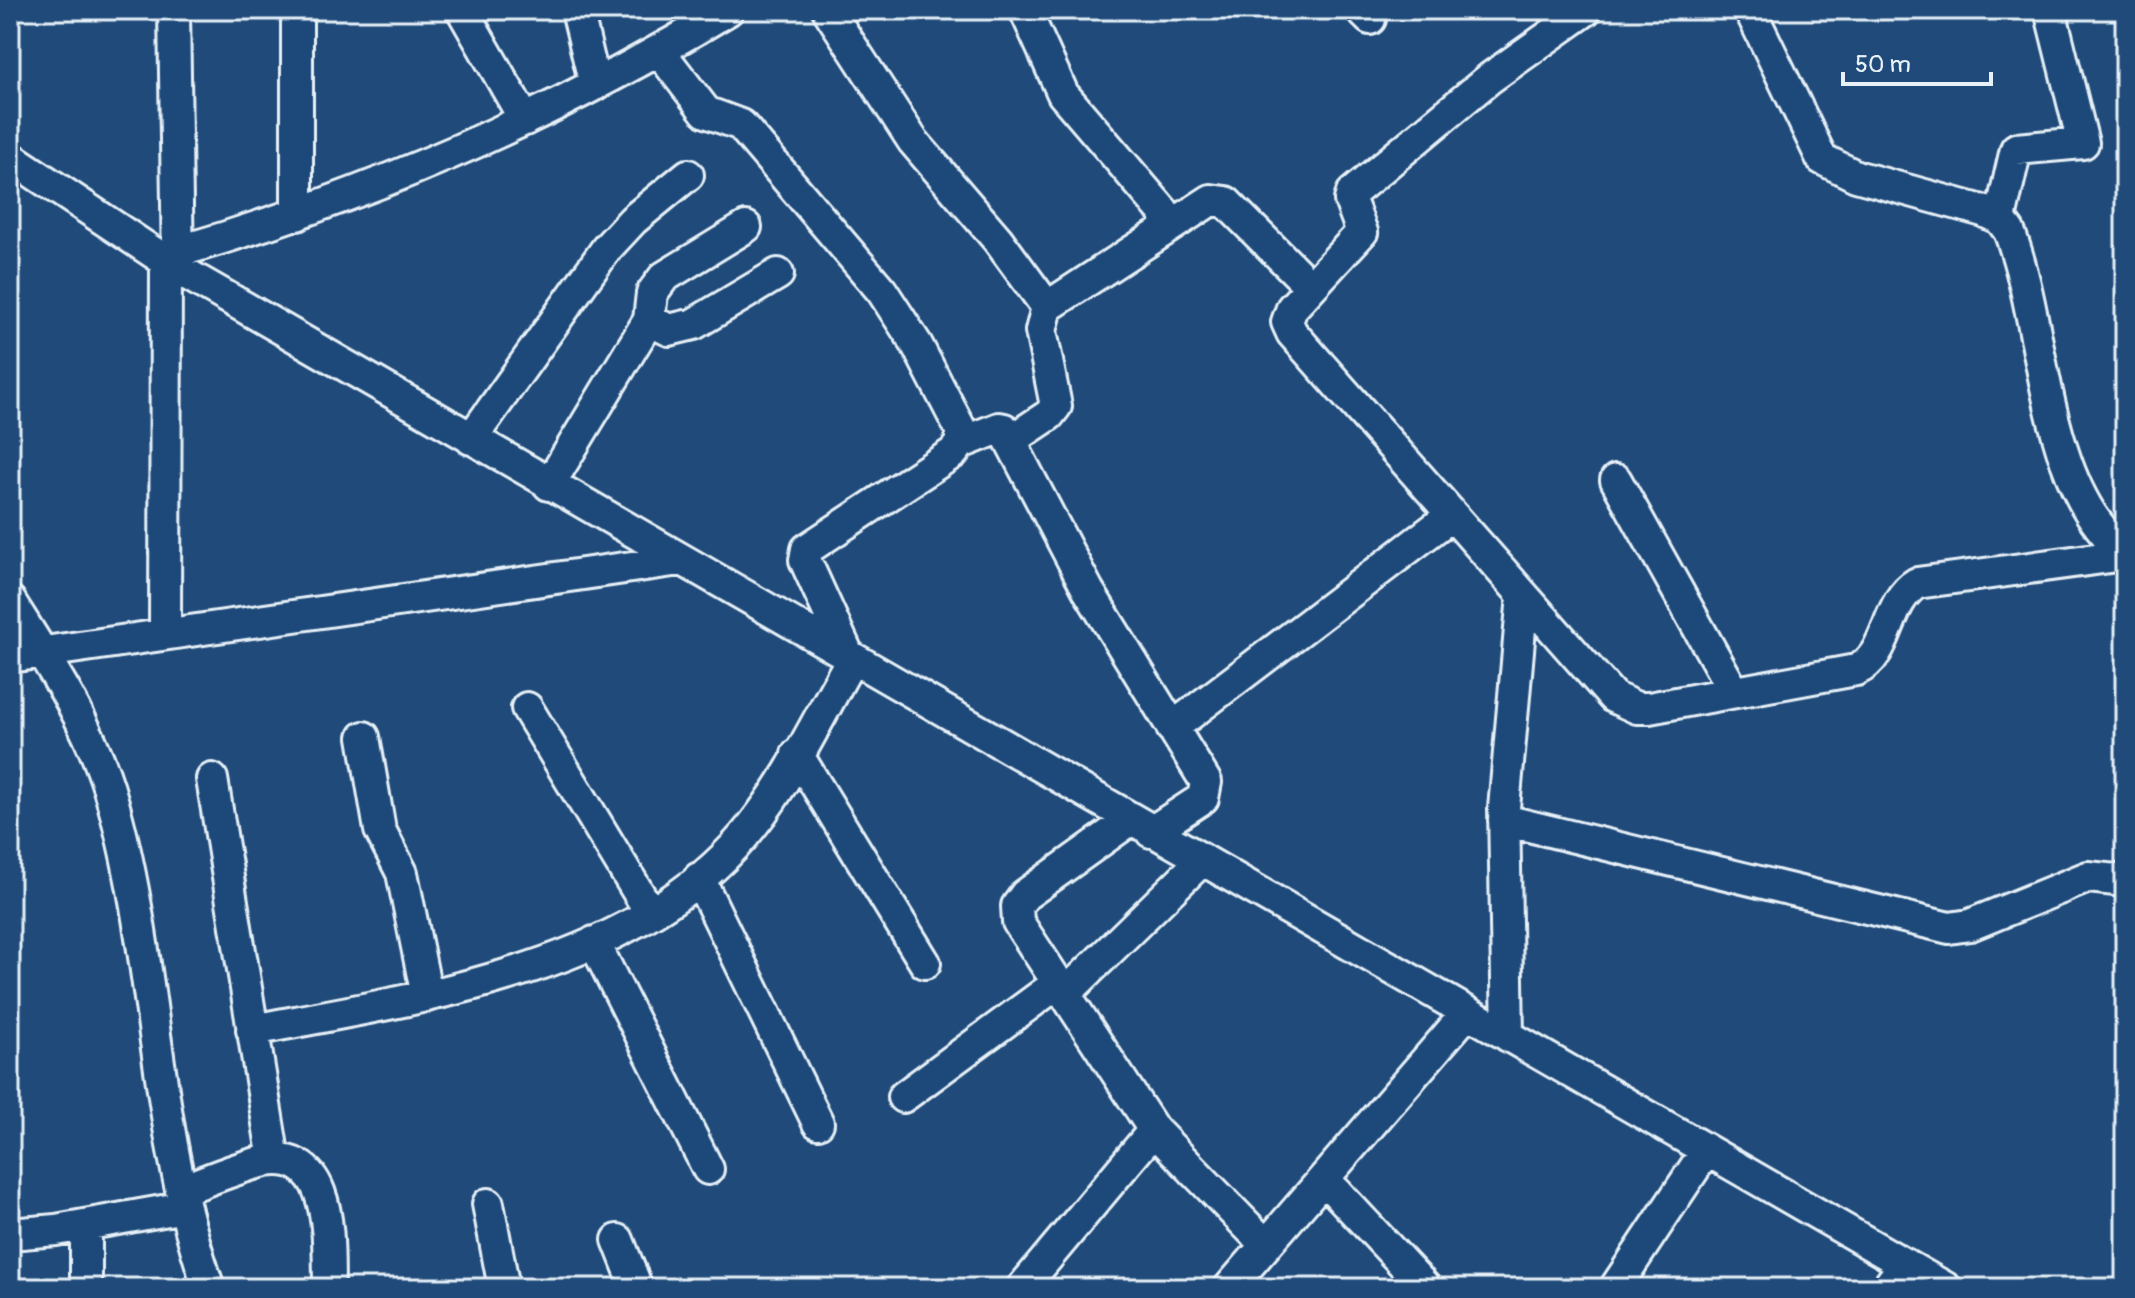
<svg xmlns="http://www.w3.org/2000/svg" width="2135" height="1298" font-family="Pangolin,sans-serif">
<style>
.lines{fill:none;stroke-linecap:round;stroke-linejoin:round}
.minor-casing{stroke:#e8f1f8;stroke-width:36}
.minor{stroke:#1f4a7a;stroke-width:30}
</style>
<rect width="100%" height="100%" fill="#1f4a7a"/>
<filter id="ink" filterUnits="userSpaceOnUse"><feTurbulence type="fractalNoise" baseFrequency=".0125" numOctaves="2"/><feDisplacementMap in="SourceGraphic" scale="16" xChannelSelector="R" yChannelSelector="G"/><feConvolveMatrix kernelMatrix="1 2 1 2 8 2 1 2 1" color-interpolation-filters="sRGB"/></filter>
<g filter="url(#ink)">
<g class="lines">
<defs>
<path id="minor" d="M174,10L178,268
M462,10L525,120
M577,10L595,85
M828,10L913,141L998,240L1047,307
M1025,10L1063,94L1174,224
M1361,10L1370,19
M1586,10L1490,78L1352,193L1350,200L1362,232L1292,308L1287,322L1292,333L1613,697L1637,708H1649L1856,670C1890,656 1885,602 1917,583L2125,555
M1750,10L1822,159L1856,176L1983,211L2000,219L2009,231C2046,325 2041,487 2125,552
M660,52L706,112L741,125L882,291L917,345L961,430V443L953,453L807,549L805,560L849,657
M10,157L178,269L1946,1288
M297,215V10
M2000,219L2016,149L2083,143L2050,10
M177,252C372,195 555,115 728,10
M649,320L669,330L694,324L778,274
M471,439L607,248L633,220L688,175
M1010,441L1049,415L1056,406L1041,331L1047,307L1211,200L1226,202L1311,287
M961,443L999,428L1004,429L1088,590L1206,782L1203,798L1151,832
M1616,480L1734,692
M549,485L649,320L652,293L664,277L746,227
M10,601C47,660 88,721 109,789C158,952 151,1127 209,1288
M165,633L166,261
M10,657L680,560
M527,708L650,912
M1172,728L1452,515
M364,737L380,830L402,873L427,996
M797,754L925,963
M212,779L274,1160
M1130,820L1025,895L1017,906L1018,922L1154,1130L1266,1245
M1504,820L1949,928L1970,925L2088,877L2125,881
M699,878L818,1123
M594,942L708,1169
M1065,994L1201,861
M252,1030C419,998 639,970 752,826C792,776 820,714 852,659
M1508,1036L1504,808L1523,595
M903,1097L1058,983
M1324,1179L1426,1288
M181,1190C206,1181 231,1170 257,1163C335,1142 328,1240 329,1288
M488,1204L504,1288
M86,1225V1288
M10,1234L56,1230L185,1207
M618,1240L637,1288
M1022,1288L1154,1130
M1229,1288L1467,1013
M1615,1288L1706,1151
M1887,1288L1905,1264"/>
</defs>
<!-- minor casing -->
<use href="#minor" class="minor-casing"/>
<!-- minor -->
<use href="#minor" class="minor"/>
</g>
</g>
<!-- margin -->
<rect width="2135" height="1298" fill="none" stroke="#1f4a7a" stroke-width="40"/>
<rect x="20" y="20" width="2095" height="1258" fill="none" stroke="#e8f1f8" stroke-width="3" filter="url(#ink)"/>
<!-- scale -->
<path d="M1843 72v12h148v-12" fill="none" stroke="#e8f1f8" stroke-width="4"/>
<text x="1855" y="72" font-size="24" fill="#e8f1f8" stroke="#1f4a7a" stroke-width="6" paint-order="stroke">50 m</text>
</svg>
